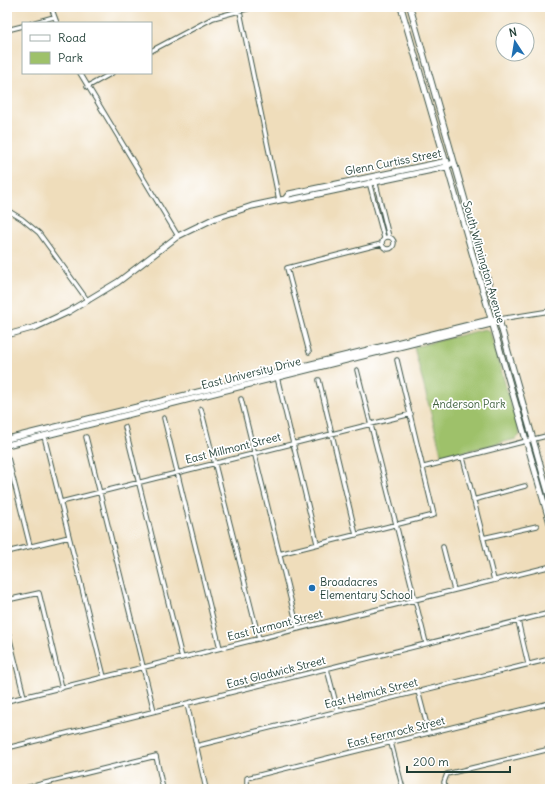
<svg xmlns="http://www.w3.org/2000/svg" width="557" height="796" font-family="Delius,sans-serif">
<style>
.green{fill:#9ec16a;stroke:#5e7f4f}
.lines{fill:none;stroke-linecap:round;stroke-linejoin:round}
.street-casing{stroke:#3e5548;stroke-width:5.5}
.secondary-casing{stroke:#3e5548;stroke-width:7}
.street{stroke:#fff;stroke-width:3.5}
.secondary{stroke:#fff;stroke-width:5}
.poi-dot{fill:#1f6fb2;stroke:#fff;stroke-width:1.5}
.labels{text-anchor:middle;stroke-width:3.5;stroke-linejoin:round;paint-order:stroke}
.street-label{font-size:11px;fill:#1f3d34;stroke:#fff}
.park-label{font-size:11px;fill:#456544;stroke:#fff}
.poi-label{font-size:11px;fill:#1f3d34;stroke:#fff;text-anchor:start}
</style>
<rect width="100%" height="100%" fill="#fff"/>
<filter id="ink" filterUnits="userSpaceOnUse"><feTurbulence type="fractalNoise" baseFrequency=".025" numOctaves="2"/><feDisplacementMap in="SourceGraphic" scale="8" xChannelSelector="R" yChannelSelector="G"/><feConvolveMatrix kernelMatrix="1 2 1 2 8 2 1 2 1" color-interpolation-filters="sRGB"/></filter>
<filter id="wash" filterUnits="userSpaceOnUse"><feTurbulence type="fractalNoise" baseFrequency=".012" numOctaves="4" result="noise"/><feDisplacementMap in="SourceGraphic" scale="16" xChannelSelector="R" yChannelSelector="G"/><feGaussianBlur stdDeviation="0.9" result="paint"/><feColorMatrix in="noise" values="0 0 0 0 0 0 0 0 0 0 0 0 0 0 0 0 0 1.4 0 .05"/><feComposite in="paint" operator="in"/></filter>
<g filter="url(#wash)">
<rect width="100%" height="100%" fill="#efddbb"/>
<!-- green -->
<path class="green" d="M485,329L490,332L520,435L516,439L442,457L414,347Z"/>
</g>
<g filter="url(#ink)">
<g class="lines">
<defs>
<path id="street" d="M51,7L57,23
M239,7L279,200
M32,23L54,17
M7,30L23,26
M151,51L213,18L254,7
M80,73L178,236
M87,87L112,73
M374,176L389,237
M369,182L384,238
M7,210L22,219L39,233L88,301
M382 243a6 6 0 1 1 12 0a6 6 0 1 1-12 0Z
M500,319L550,311
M309,352L287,268L381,244
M357,370L426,643
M277,377L317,543
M319,380L356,535
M241,399L298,629
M201,409L259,639
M164,418L220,648
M125,427L182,658
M44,436L104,677
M86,437L154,711
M8,458L30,546
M463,458L494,580
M424,467L550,435
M473,500L525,486
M61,502L411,414
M483,538L537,526
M443,547L454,590
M7,552L69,537
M279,554L434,515L397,360
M7,600L39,593L62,688
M518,621L528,664
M8,632L24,697
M327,669L338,711
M418,691L429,733
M7,701L548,567
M187,704L206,789
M391,743L403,789
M196,746L550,659
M7,748L550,613
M21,789L156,756L163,789
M198,789L206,787
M247,789V778L550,703
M445,789L444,782L447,774L550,749"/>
<path id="secondary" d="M401,7L550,523
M410,7L550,499
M285,199L289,194L447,161
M7,335L36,327L68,312L118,282L178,236L213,219L252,206L285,199L290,200L437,169L446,167L454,162
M7,439L493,319
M7,445L491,324L500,319"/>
</defs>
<!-- street casing -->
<use href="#street" class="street-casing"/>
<!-- secondary casing -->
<use href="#secondary" class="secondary-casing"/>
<!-- street -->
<use href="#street" class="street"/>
<!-- secondary -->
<use href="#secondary" class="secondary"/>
</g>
</g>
<!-- markers -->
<circle class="poi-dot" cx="312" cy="588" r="4"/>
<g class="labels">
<!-- street labels -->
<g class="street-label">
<text transform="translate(393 162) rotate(-11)" y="4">Glenn Curtiss Street</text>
<text transform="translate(484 262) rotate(74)" y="4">South Wilmington Avenue</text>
<text transform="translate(251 373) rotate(-14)" y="4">East University Drive</text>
<text transform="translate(233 448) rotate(-14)" y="4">East Millmont Street</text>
<text transform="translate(275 625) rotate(-14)" y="4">East Turmont Street</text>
<text transform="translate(276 672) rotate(-14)" y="4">East Gladwick Street</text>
<text transform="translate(371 693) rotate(-14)" y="4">East Helmick Street</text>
<text transform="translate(396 732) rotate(-14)" y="4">East Fernrock Street</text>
</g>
<!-- park labels -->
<g class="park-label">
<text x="469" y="408">Anderson Park</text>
</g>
<!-- poi labels -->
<g class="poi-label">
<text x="320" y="586">Broadacres<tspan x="320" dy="13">Elementary School</tspan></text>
</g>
</g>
<!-- margin -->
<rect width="557" height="796" fill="none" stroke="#fff" stroke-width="24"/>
<!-- legend -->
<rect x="22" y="22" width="130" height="52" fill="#ffffff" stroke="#a5b1ae"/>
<rect x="30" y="35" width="20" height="6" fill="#ffffff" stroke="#a5b1ae"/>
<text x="58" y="42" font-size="12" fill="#1f3d34">Road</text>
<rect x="30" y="52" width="20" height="12" fill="#9ec16a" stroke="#a5b1ae"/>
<text x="58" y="62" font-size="12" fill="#1f3d34">Park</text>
<!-- north arrow -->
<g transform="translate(515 42) rotate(348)"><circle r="19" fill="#ffffff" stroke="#a5b1ae"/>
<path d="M0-3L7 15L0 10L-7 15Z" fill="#1f6fb2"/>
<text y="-6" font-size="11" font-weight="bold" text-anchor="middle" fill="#1f3d34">N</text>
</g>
<!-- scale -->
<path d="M407 766v6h103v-6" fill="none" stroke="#1f3d34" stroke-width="2"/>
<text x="413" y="766" font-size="12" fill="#1f3d34" stroke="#ffffff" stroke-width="3" paint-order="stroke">200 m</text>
</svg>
